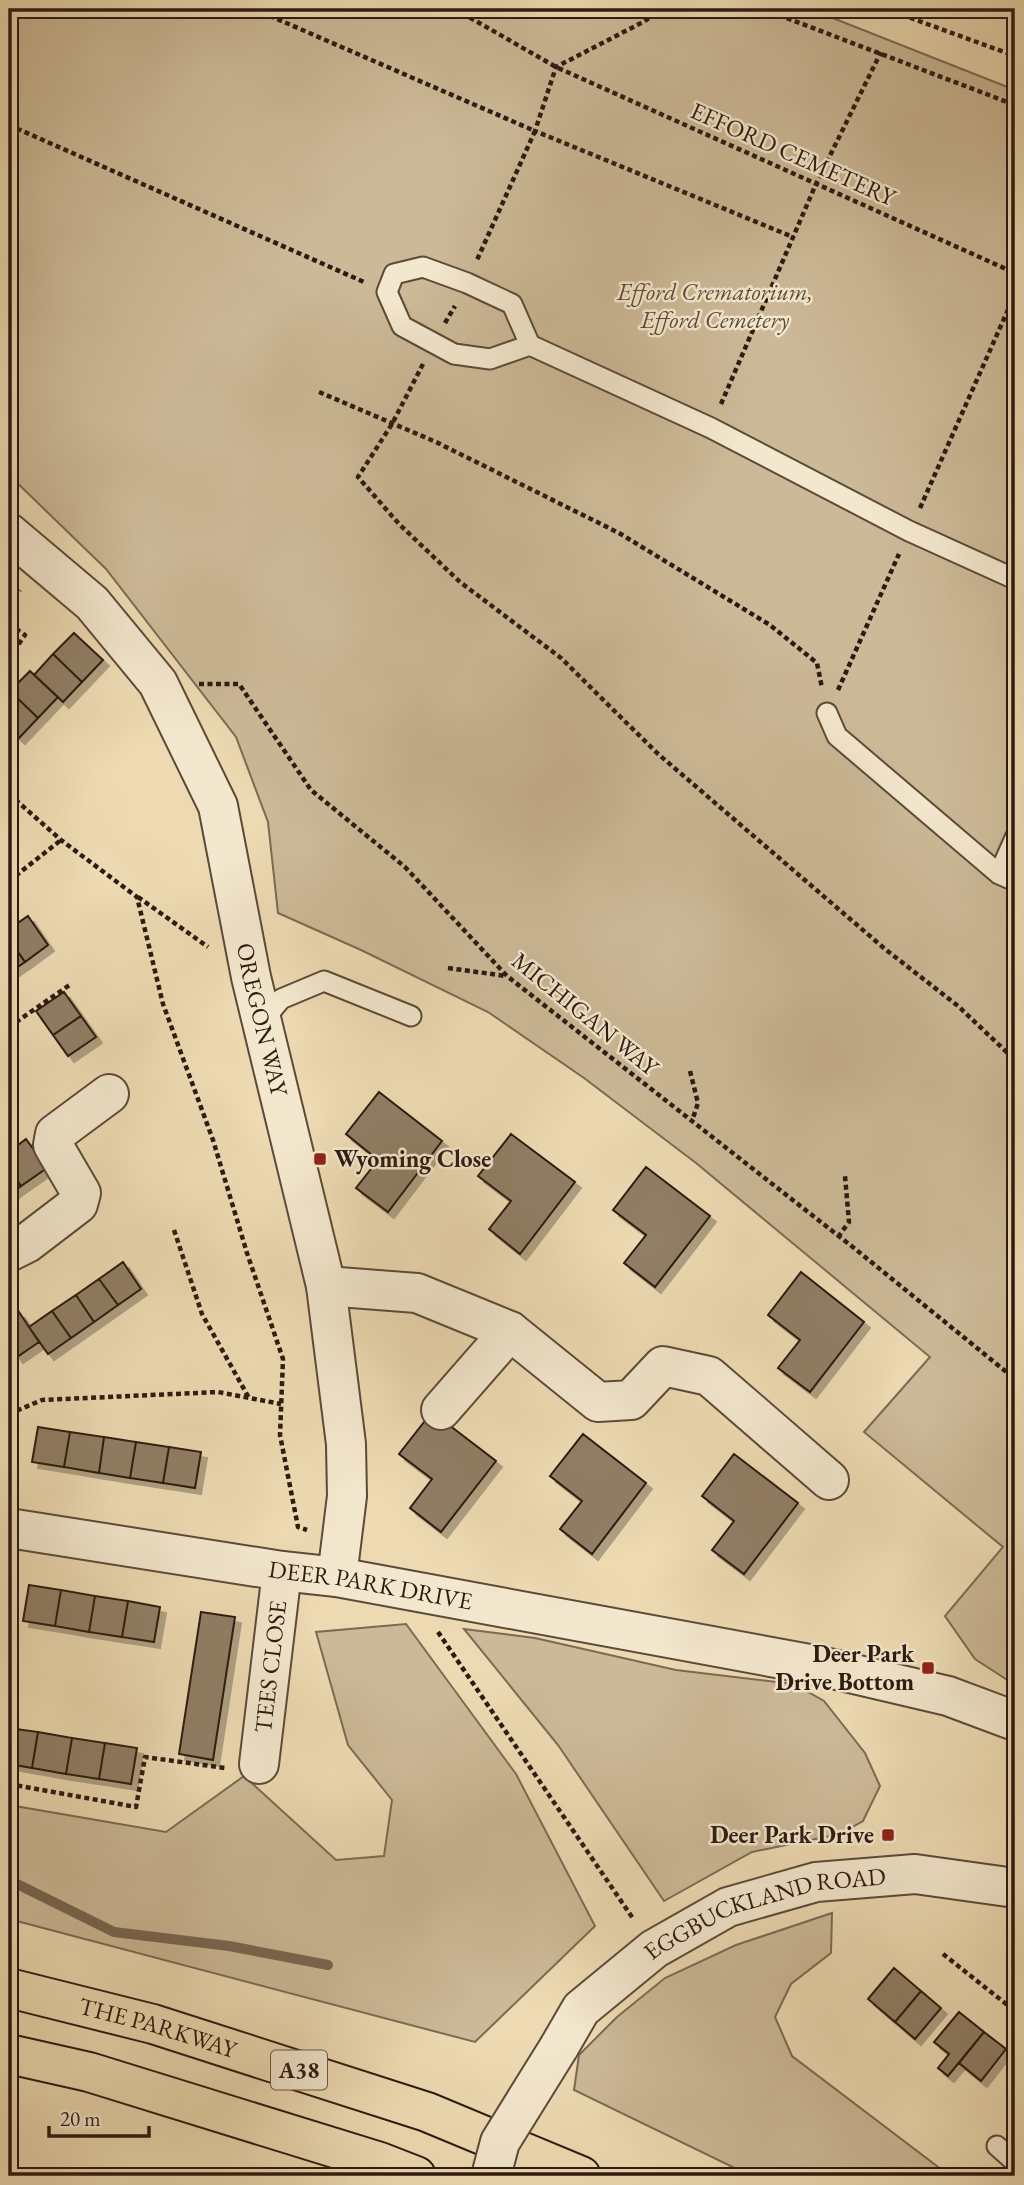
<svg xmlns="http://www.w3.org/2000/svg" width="1024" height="2185" font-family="'EB Garamond',serif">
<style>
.green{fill:#ccb997;stroke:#7c6a54;stroke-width:2}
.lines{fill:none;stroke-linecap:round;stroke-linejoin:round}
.stream{stroke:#786651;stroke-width:10}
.building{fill:#907e65;stroke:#2c1a11;stroke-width:2;filter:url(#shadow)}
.lane-casing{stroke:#5c4a39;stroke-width:23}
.street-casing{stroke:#5c4a39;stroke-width:42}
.highway-casing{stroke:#2c1a11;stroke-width:42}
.path{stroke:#2c1a11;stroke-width:4.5;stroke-dasharray:5 3.5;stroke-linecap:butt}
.lane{stroke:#f3e7cd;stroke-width:19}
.street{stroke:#f3e7cd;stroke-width:38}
.highway{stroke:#eddab2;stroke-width:38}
.street-bridge-casing{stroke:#5c4a39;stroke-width:42;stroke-linecap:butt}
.street-bridge{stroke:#f3e7cd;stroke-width:38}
.poi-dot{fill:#8f2418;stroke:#f3e7cd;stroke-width:2.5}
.labels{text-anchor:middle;stroke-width:5;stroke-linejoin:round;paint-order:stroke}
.shield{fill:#f3e7cd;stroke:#685849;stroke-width:2}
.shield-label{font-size:23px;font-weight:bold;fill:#2c1a11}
.street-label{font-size:24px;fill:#2c1a11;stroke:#f3e7cd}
.park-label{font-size:24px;font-style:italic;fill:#5c4a39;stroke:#f3e7cd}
.poi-label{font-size:24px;font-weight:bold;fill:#2c1a11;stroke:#f3e7cd;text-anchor:end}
</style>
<defs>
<filter id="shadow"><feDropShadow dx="6" dy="6" stdDeviation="0" flood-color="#0004"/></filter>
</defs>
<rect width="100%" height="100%" fill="#eddab2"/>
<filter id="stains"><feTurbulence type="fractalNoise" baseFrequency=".00286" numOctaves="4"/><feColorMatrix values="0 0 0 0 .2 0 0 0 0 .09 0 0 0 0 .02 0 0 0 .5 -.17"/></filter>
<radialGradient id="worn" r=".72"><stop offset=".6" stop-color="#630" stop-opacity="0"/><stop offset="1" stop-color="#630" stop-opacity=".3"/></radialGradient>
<!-- green -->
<path class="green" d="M9,9H810L1015,90V1685L975,1659L945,1616L1003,1547L864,1432L930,1357L696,1163L584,1078L488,1012L361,950L278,913L268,822L236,737L106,569L9,475Z
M406,1624L516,1774L595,1926L475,2042L9,1919V1805L166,1832L244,1776L336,1860L384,1856L392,1800L348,1745L316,1632Z
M464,1629L535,1638L676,1670L794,1684L824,1701L865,1753L880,1786L863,1821L840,1834L752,1852L664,1901L558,1745Z
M832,1913L831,1953L791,1984L775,2017L792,2056L950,2176H751L574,2090L579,2055L617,2017L665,1978L736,1945Z"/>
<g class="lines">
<!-- stream -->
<path class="stream" d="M9,1880L114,1932L229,1946L328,1965"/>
</g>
<!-- building -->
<path class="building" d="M74,633L103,660L82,682L53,654Z
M53,654L82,682L63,702L34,675Z
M30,671L58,697L38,718L10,691Z
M10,691L38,718L19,738L9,729Z
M28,916L48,945L25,962L9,939V929Z
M9,939L25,962L9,973Z
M64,992L81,1016L53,1035L36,1011Z
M81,1016L96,1037L68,1056L53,1035Z
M379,1092L442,1141L388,1212L356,1188L378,1160L346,1134Z
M511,1134L575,1182L520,1254L489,1229L511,1201L478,1176Z
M26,1139L47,1168L21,1186L9,1168V1152Z
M646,1167L710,1216L655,1287L624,1263L646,1235L613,1210Z
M9,1168L21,1186L9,1195Z
M123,1262L141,1289L118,1305L99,1279Z
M801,1272L864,1322L810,1392L778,1368L800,1340L768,1315Z
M99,1279L118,1305L94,1322L76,1295Z
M76,1295L94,1322L71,1338L52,1311Z
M52,1311L71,1338L48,1354L29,1327Z
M19,1312L39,1342L17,1357L9,1345V1319Z
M432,1412L496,1461L441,1532L410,1508L432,1479L399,1454Z
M38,1427L70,1432L64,1467L32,1462Z
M70,1432L104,1437L99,1473L64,1467Z
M583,1434L646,1483L592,1554L560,1529L582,1501L550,1476Z
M104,1437L136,1442L130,1478L99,1473Z
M136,1442L169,1447L163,1483L130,1478Z
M169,1447L201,1452L195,1488L163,1483Z
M734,1454L798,1503L744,1574L712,1550L734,1521L702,1496Z
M29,1585L61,1590L55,1626L23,1621Z
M61,1590L95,1596L89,1632L55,1626Z
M95,1596L128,1601L122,1637L89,1632Z
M128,1601L160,1607L154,1642L122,1637Z
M201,1612L235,1617L213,1760L179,1754Z
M9,1728L38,1732L32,1768L9,1764Z
M38,1732L72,1738L66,1774L32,1768Z
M72,1738L105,1743L99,1779L66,1774Z
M105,1743L137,1748L131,1784L99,1779Z
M894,1968L921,1991L895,2022L868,1999Z
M921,1991L941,2008L915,2039L895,2022Z
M959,2012L984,2032L948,2076L938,2068L949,2054L934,2042Z
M984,2032L1006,2049L981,2081L959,2063Z"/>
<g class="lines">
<defs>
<path id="lane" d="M530,345L512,304L467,283L423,267L394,274L387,292L402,326L454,354L490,359L530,345L711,428L909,531L1015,579
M827,713L837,736L999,874L1015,881
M999,874L1015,838
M262,1022L281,999L324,981L411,1016
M997,2146L1015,2162"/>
<g id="street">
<path id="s1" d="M9,533L92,603L158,683L218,806L251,977L326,1286L346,1444L347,1496L337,1577"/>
<path d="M9,1252L27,1243L78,1204L81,1193L53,1145L55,1134L109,1094"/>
<path d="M326,1286L417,1293L510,1331L598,1402L631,1400L663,1366L709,1376L829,1480"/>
<path d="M441,1410L510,1331"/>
<path id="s2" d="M9,1528L282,1571L337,1577L820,1666L948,1696L1015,1721"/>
<path id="s3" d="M259,1764L282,1571"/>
<path id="s4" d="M559,2047L581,2009L654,1949L728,1907L816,1882L915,1874L1015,1888"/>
</g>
<g id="highway">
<path id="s5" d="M9,1988L153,2024L427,2112L581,2176"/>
<path d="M9,2054L89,2072L380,2162L416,2176"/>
</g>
</defs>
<!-- lane casing -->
<use href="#lane" class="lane-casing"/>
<!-- street casing -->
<use href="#street" class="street-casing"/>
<!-- highway casing -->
<use href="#highway" class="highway-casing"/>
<!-- path -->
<path class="path" d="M254,9L535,131L477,260
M455,9L556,67L1015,273
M663,9L643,22L556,67L535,131L793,237
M763,9L1015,105
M886,9L1015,56
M9,125L364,282
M445,323L455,306
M423,364L392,424L358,477L399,524L460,582L561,658L657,753L885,949L958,1006L1015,1060
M319,392L436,442L619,533L770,625L817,663L822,688
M721,404L816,184L881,52
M920,508L1015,294
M9,604L20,590
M9,624L25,635L9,658
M199,684H239L311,790L405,867L507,976L854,1248L1015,1379
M838,690L899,554
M9,794L61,840L137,897L163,1004L213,1140L247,1253L283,1359L280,1435L298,1527L307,1530
M9,881L61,840
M138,897L208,947
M448,968L506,976
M9,1027L71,984
M690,1071L698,1103L692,1121
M174,1230L202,1314L249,1398
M838,1237L849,1222L845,1176
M9,1414L42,1400L218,1392L281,1404
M438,1632L634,1920
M9,1784L136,1807L145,1757L225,1768
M943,1954L1015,2011"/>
<!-- lane -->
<use href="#lane" class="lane"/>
<!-- street -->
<use href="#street" class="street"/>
<!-- highway -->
<use href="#highway" class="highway"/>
<defs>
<path id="street-bridge" d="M491,2176L500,2142L559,2047"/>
</defs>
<!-- street-bridge casing -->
<use href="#street-bridge" class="street-bridge-casing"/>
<!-- street-bridge -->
<use href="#street-bridge" class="street-bridge"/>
</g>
<!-- markers -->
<g class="poi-dot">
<rect x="313" y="1152" width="14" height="14" rx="3.5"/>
<rect x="921" y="1661" width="14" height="14" rx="3.5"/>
<rect x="881" y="1828" width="14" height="14" rx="3.5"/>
</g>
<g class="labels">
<!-- shield labels -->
<rect class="shield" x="271" y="2050.5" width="56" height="39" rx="5"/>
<g class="shield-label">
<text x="299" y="2078">A38</text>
</g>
<!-- street labels -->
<g class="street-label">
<text transform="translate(793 154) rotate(24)" y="8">EFFORD CEMETERY</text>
<text transform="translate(585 1014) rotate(39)" y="8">MICHIGAN WAY</text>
<text dy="8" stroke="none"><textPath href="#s1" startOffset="567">OREGON WAY</textPath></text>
<text dy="8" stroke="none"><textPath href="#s2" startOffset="366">DEER PARK DRIVE</textPath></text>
<text dy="8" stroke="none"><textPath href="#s3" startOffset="98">TEES CLOSE</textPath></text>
<text dy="8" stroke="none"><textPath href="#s4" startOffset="257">EGGBUCKLAND ROAD</textPath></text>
<text dy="8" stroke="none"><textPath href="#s5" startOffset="154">THE PARKWAY</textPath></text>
</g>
<!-- park labels -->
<g class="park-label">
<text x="715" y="300">Efford Crematorium,<tspan x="715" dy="28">Efford Cemetery</tspan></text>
</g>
<!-- poi labels -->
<g class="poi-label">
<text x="334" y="1167" text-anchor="start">Wyoming Close</text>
<text x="914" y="1662">Deer Park<tspan x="914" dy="28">Drive Bottom</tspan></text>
<text x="874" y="1843">Deer Park Drive</text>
</g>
</g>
<!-- margin -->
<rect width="1024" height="2185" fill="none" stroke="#eddab2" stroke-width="35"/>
<rect x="10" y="10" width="1003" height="2164" fill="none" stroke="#2c1a11" stroke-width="3.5"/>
<rect x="18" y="18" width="989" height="2150" fill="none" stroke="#2c1a11" stroke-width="2"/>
<!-- scale -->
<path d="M49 2126v10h100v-10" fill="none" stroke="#2c1a11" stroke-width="3.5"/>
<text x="60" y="2126" font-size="21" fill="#2c1a11" stroke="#f3e7cd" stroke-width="5" paint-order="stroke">20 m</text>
<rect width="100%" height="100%" filter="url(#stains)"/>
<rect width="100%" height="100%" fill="url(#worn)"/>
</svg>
